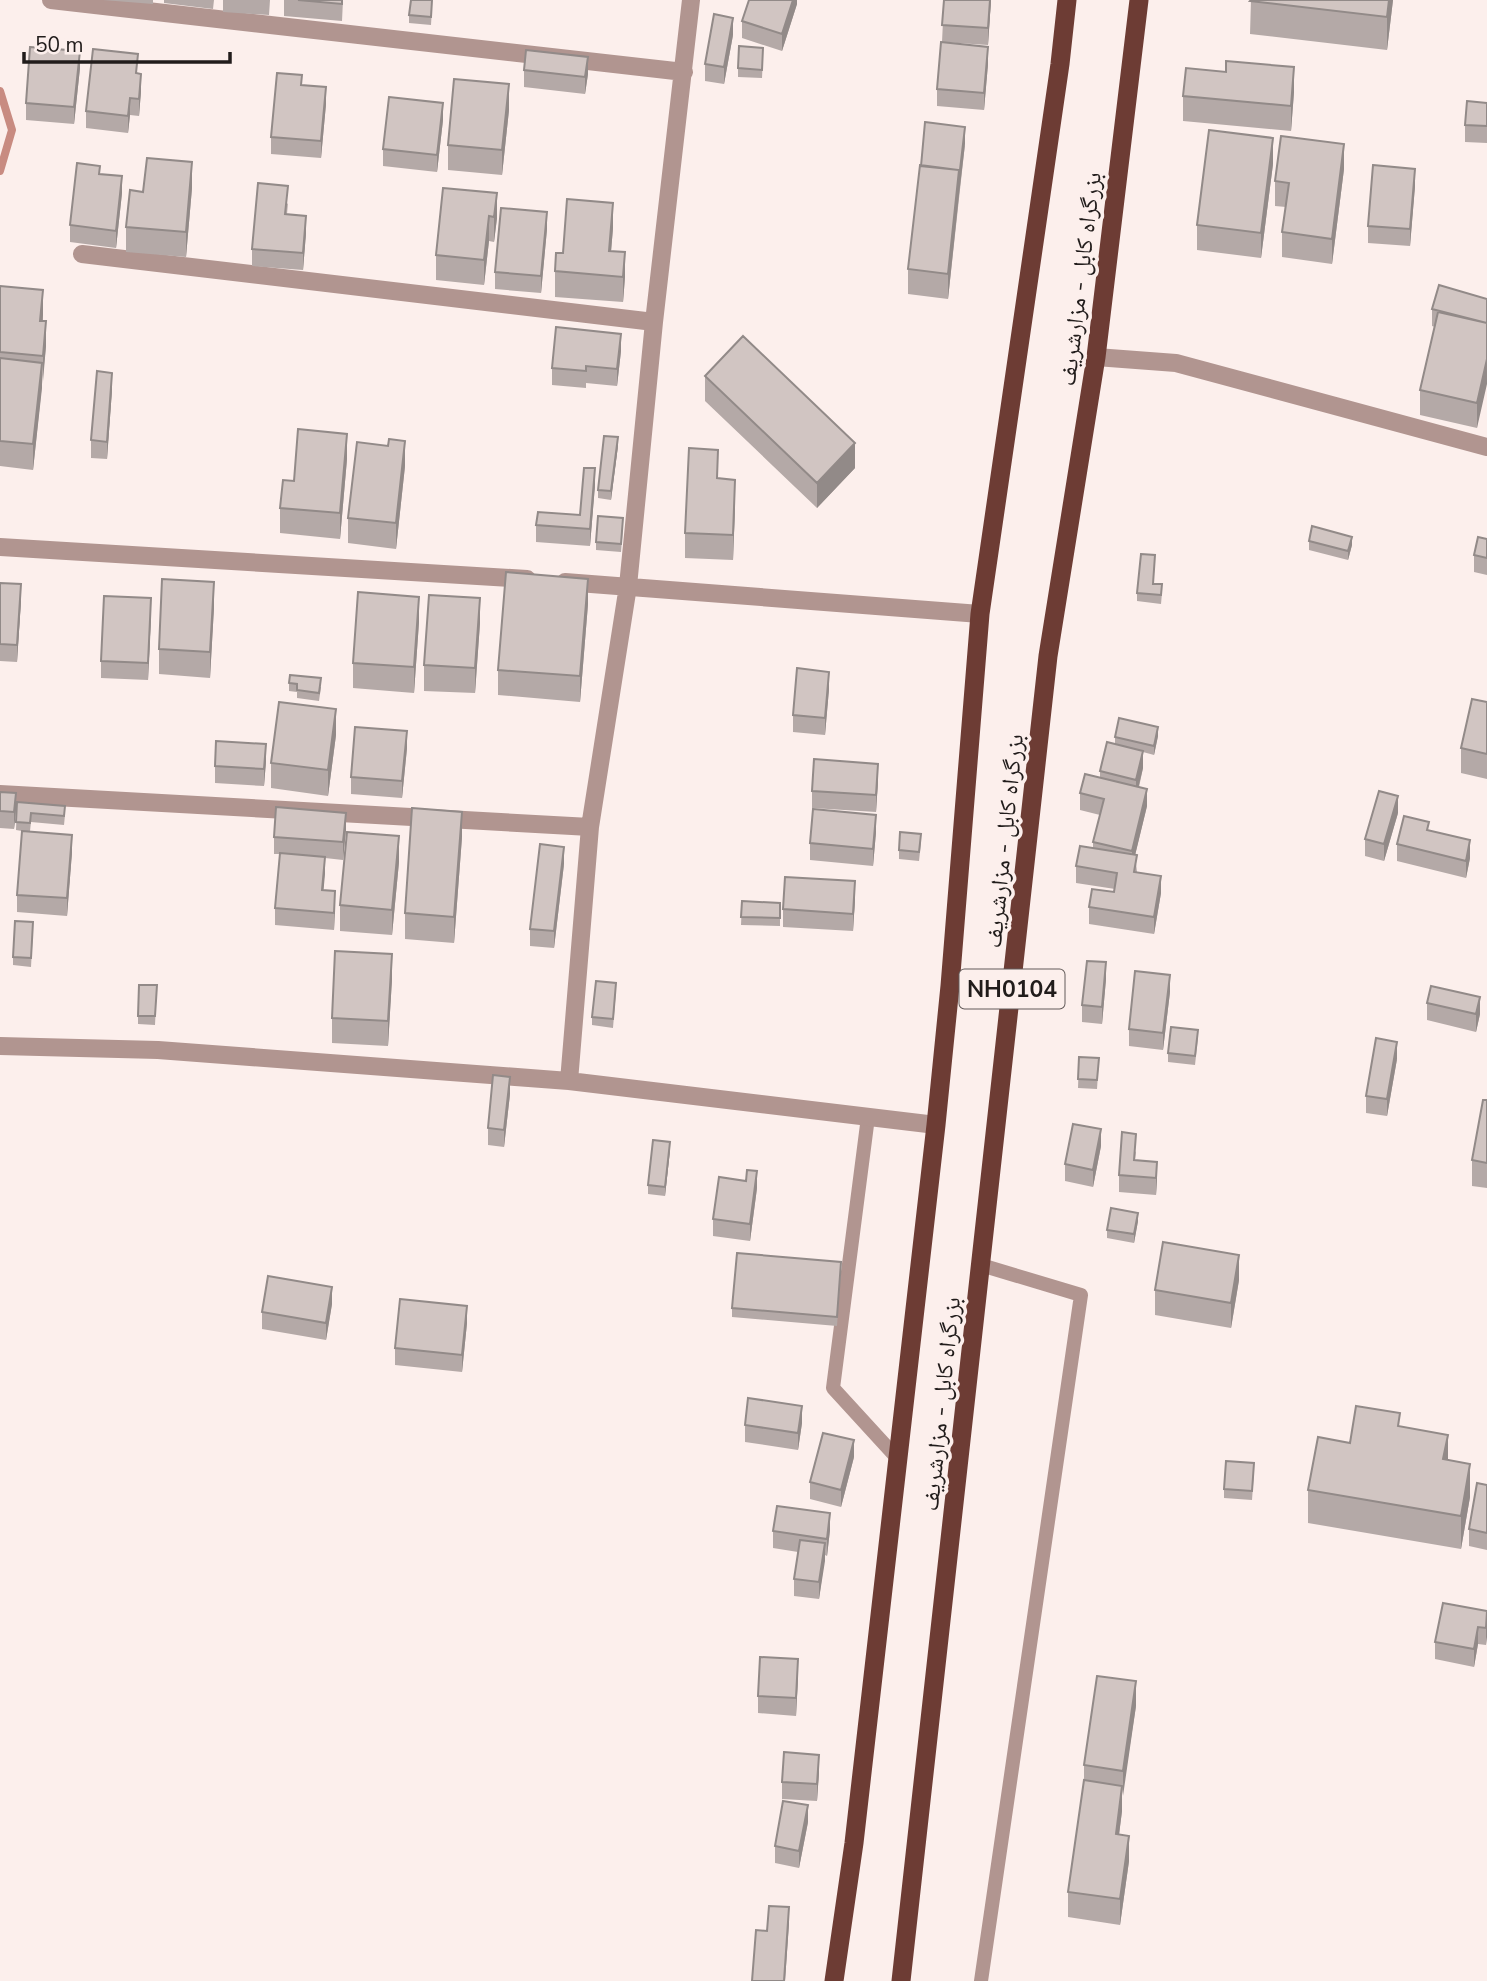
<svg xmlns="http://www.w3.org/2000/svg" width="1487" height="1981" font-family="'Nunito Sans','Noto Naskh Arabic',sans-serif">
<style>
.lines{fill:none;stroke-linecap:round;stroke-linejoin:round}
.stream{stroke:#c88b81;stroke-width:8}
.service{stroke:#b19590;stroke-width:14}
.minor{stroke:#b19590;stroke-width:18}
.trunk{stroke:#6d3c34;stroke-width:19}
.wall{fill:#b4a9a7}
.shaded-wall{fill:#928a88}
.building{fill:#d1c5c2;stroke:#928a88;stroke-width:2}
.labels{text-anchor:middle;stroke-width:7;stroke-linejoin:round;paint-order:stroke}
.shield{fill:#fcefec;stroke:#635b5a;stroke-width:2}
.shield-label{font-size:23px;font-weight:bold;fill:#211c1b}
.street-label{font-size:24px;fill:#211c1b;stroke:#fcefec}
</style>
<rect width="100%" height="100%" fill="#fcefec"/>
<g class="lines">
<!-- stream -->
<path class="stream" d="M0,91L12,130L0,171"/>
<!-- service -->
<path class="service" d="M868,1117L833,1388L898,1459
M981,1981L1081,1295L981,1265"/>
<!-- minor -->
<path class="minor" d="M51,0L684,72
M82,254L654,322
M1096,357L1176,363L1487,447
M0,547L527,579
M565,582L980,614
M0,794L590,827
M0,1046L158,1050L569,1081L936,1125
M569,1081L590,827L628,586L654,322L691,0"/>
<!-- trunk -->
<path class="trunk" d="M834,1981L854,1843L936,1125L950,986L980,614L1060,64L1067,0
M901,1981L1048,656L1096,357L1139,0"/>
</g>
<!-- wall -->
<path class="wall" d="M103,0H153V4Z
M164,0H214L213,9L164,3Z
M223,0H270L269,15L223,12Z
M284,0H343L342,21L284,16Z
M797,0V4L782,51L742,38V21Z
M944,0H991L988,45L942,42Z
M1251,0H1393L1387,50L1250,34Z
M432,8L431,25L409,23V15Z
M733,35L724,84L705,81V64Z
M763,56L762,78L738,77V68Z
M988,64L984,110L937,106V89Z
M80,68L74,124L26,120V103Z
M524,70L588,74L585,94L524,87Z
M137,74L141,91L139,116L130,115L128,133L86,128V111Z
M1294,92L1291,131L1183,121V96Z
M1487,103V143L1465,142V125Z
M326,104L321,158L271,154V137Z
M509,110L502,175L448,170V145Z
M443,120L437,172L383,166V149Z
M965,144L948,299L908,294V269Z
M1273,164L1261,258L1197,250V225Z
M1344,169L1332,264L1282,257V232L1286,207L1275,206V181Z
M1415,186L1410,246L1368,243V226Z
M192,188L186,257L126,252V227L143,192Z
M122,193L116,248L70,242V225Z
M497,193V218L494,242L489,241L484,285L436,280V255Z
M288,203L287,214L306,233L303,270L252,266V249Z
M613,228L611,251L625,277L623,302L555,297V271L563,253Z
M547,229L541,293L495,289V272Z
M0,286L43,315V321L46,346L33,470L0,466Z
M1487,299L1477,428L1420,415V390L1435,327L1432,326V309Z
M621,351L617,386L586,383V388L552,385V368Z
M705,376L855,468L817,508L705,401Z
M112,390L107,459L91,458V440Z
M618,446L611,500L598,498V490Z
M347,459L340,539L280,533V508L294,481Z
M405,466L396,549L348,543V518Z
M718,478L735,505L733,560L685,558V533Z
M595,485L590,546L536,542V525L580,515Z
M623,527L621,552L596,550V542Z
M1487,539V575L1474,572V555Z
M1309,541L1352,545L1348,560L1309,550Z
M1155,563L1153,584L1162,593L1161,604L1137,601V593Z
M0,583L21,601L17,662L0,661Z
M588,604L580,702L498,695V670Z
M214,607L210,678L159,674V649Z
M151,615L148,680L101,678V661Z
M419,622L414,693L353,688V663Z
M480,623L475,693L424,691V665Z
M289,683L321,687L319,701L297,698V692L289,691Z
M829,689L825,735L793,732V715Z
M1487,702V779L1461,773V748Z
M336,735L328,796L271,788V763Z
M1158,736L1154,755L1143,752V768L1139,787L1147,806L1135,855L1137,872L1161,893L1154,934L1089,924V907L1114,892L1115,889L1076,883V866L1093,848V842L1100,815L1080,810V793L1100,777V771L1115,743V737Z
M407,748L402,798L351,794V777Z
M266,761L264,786L215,783V766Z
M878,781L876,812L812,808V791Z
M0,792L16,810L14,829L0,828Z
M17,802L65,815L64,825L31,822L30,831L72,852L67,916L17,912V895L22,831L16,830Z
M1398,813L1384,861L1365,856V839Z
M346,830L343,860L325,858L323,890L335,908L334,930L275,925V908L280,854H274V837Z
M1429,830L1470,858L1466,878L1397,861V844Z
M876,832L873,866L810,860V843Z
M462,837L454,943L405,939V913Z
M921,843L919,861L899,859V850Z
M399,862L392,935L340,931V905Z
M564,864L554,948L530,946V929Z
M855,899L853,931L783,927V909Z
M742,901L780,903V926L741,925Z
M33,931L31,967L13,965V957Z
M392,979L388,1046L332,1043V1018Z
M1106,979L1102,1024L1082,1022V1005Z
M157,985L155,1025L138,1024V1016Z
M616,991L613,1028L592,1025V1017Z
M1170,992L1163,1050L1129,1046V1029Z
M1427,1003L1480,1014L1476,1032L1427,1020Z
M1198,1038L1195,1065L1168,1062V1053Z
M1079,1057L1099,1058L1097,1089L1078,1088Z
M1397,1059L1387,1116L1366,1113V1096Z
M510,1094L504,1147L488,1145V1128Z
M1487,1100V1188L1472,1186V1160Z
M1101,1146L1093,1187L1065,1181V1164Z
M670,1150L665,1196L648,1194V1185Z
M1136,1151L1135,1160L1157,1179L1156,1195L1119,1192V1175Z
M757,1188L750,1241L713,1236V1219Z
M1138,1221L1134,1243L1107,1238V1230Z
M841,1270L837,1326L732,1317V1308Z
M1239,1280L1231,1328L1155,1315V1290Z
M332,1304L326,1340L262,1329V1312Z
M467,1323L462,1372L395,1365V1348Z
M802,1423L798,1450L745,1442V1425Z
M1400,1426L1448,1460L1470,1497L1461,1549L1308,1523V1490L1350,1443Z
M854,1457L841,1507L810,1499V1482Z
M1254,1472L1252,1500L1224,1498V1489Z
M1487,1485V1550L1469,1546V1529Z
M830,1530L827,1556L825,1555L819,1599L794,1596V1579L798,1552L773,1548V1531Z
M1487,1611L1486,1645L1478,1644L1474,1667L1435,1659V1642Z
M798,1676L796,1716L758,1713V1696Z
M1136,1706L1122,1796V1811L1119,1834L1129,1861L1120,1925L1068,1917V1892L1084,1781V1765Z
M819,1772L817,1801L782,1799V1782Z
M808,1822L799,1868L775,1863V1846Z"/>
<!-- shaded-wall -->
<path class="shaded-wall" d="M793,0H797V4L782,51V34Z
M990,0H991L988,45V28Z
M1389,0H1393L1387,50V17Z
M733,18V35L724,84V67Z
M988,47V64L984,110V93Z
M80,51V68L74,124V107Z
M588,57V74L585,94V77Z
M1294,67V92L1291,131V106Z
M141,74V91L139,116V99Z
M509,84V110L502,175V150Z
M326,87V104L321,158V141Z
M130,98V115L128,133V116Z
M443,103V120L437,172V155Z
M965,127V144L959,195V178Z
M1273,138V164L1261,258V233Z
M1344,144V169L1332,264V239Z
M192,162V188L186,257V232Z
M1415,169V186L1410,246V229Z
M959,170V195L948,299V274Z
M122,176V193L116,248V231Z
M497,193V218L494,242V217Z
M613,203V228L609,276V251Z
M547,212V229L541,293V276Z
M306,216V233L303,270V253Z
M489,216V241L484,285V260Z
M625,252V277L623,302V277Z
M43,290V315L40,346V321Z
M46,321V346L43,381V356Z
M621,334V351L617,386V369Z
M1487,359V384L1477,428V403Z
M42,363V388L33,470V444Z
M112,373V390L107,459V442Z
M347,434V459L340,539V513Z
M618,437V446L611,500V491Z
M405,441V466L396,549V523Z
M855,443V468L817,508V483Z
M595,468V485L590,546V529Z
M735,480V505L733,560V535Z
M1352,537V545L1348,560V551Z
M588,579V604L580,702V676Z
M214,582V607L210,678V652Z
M21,584V601L17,662V645Z
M419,597V622L414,693V667Z
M151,598V615L148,680V663Z
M480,598V623L475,693V668Z
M829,672V689L825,735V718Z
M336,709V735L328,796V770Z
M1158,727V736L1154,755V746Z
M407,731V748L402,798V781Z
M266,744V761L264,786V769Z
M1143,751V768L1136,797V780Z
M878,764V781L876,812V795Z
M1147,789V806L1132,868V851Z
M16,793V810L14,829V812Z
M1398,796V813L1384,861V844Z
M462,812V837L454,943V917Z
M346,813V830L343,860V842Z
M876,815V832L873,866V849Z
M72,835V852L67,916V898Z
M399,836V862L392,935V910Z
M1470,840V858L1466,878V861Z
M564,847V864L554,948V931Z
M325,857V874L322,907V890Z
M1161,876V893L1154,934V917Z
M855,881V899L853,931V914Z
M335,891V908L334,930V913Z
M392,954V979L388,1046V1021Z
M1106,962V979L1102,1024V1007Z
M1170,975V992L1163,1050V1033Z
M1480,997V1014L1476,1032V1014Z
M1397,1042V1059L1387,1116V1099Z
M510,1077V1094L504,1147V1130Z
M1101,1129V1146L1093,1187V1170Z
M670,1142V1150L665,1196V1187Z
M1157,1162V1179L1156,1195V1178Z
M757,1171V1188L750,1241V1224Z
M1138,1213V1221L1134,1243V1234Z
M1239,1255V1280L1231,1328V1303Z
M332,1287V1304L326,1340V1323Z
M467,1306V1323L462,1372V1355Z
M802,1406V1423L798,1450V1433Z
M1448,1435V1468L1443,1459Z
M854,1440V1457L841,1507V1490Z
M1470,1464V1497L1461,1549V1516Z
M830,1513V1530L827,1556V1539Z
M825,1543V1561L819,1599V1582Z
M1487,1620V1637L1486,1645V1628Z
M1478,1627V1644L1474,1667V1649Z
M798,1659V1676L796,1716V1698Z
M1136,1681V1706L1123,1796V1771Z
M819,1755V1772L817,1801V1784Z
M1122,1786V1811L1116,1859V1834Z
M808,1805V1822L799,1868V1851Z
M1129,1836V1861L1120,1925V1899Z
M789,1907V1924L785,1981H784Z"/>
<!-- building -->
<path class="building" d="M298,0H342V4Z
M411,0H432L431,17L409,15Z
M749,0H793L782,34L742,21Z
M944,0H990L988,28L942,25Z
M1251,0H1389L1387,17L1250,1Z
M714,14L733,18L724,67L705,64Z
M941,42L988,47L984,93L937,89Z
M739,46L763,48L762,70L738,68Z
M30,47L80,51L74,107L26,103Z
M93,49L138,54L136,73L141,74L139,99L130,98L128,116L86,111Z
M526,50L588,57L585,77L524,70Z
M1226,61L1294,67L1291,106L1183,96L1186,68L1226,72Z
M277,73L302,75L301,85L326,87L321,141L271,137Z
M454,79L509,84L502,150L448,145Z
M389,97L443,103L437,155L383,149Z
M1467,101L1487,103V126L1465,125Z
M925,122L965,127L959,178V170L921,166Z
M1209,130L1273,138L1261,233L1197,225Z
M1281,136L1344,144L1332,239L1282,232L1289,183L1275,181Z
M147,158L192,162L186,232L126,227L130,190L143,192Z
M77,163L100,166L99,174L122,176L116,231L70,225Z
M920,165L959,170L948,274L908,269Z
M1373,165L1415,169L1410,229L1368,226Z
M258,183L288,186L285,214L306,216L303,253L252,249Z
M443,188L497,193L494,217L489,216L484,260L436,255Z
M567,199L613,203L609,251L625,252L623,277L555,271L556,253H563Z
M501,208L547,212L541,276L495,272Z
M1439,285L1487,299V323L1432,309Z
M0,286L43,290L40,321H46L43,356L0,352Z
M1438,312L1487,323V359L1477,403L1420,390Z
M556,327L621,334L617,369L586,366V371L552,368Z
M743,336L855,443L817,483L705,376Z
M0,358L42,363L33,444L0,441Z
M97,371L112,373L107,442L91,440Z
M298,429L347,434L340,513L280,508L283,480L294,481Z
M604,436L618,437L611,491L598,490Z
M389,439L405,441L396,523L348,518L357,442L388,446Z
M689,448L718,450L717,478L735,480L733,535L685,533Z
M584,468H595L590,529L536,525L538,512L580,515Z
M598,516L623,518L621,544L596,542Z
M1312,526L1352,537L1348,551L1309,541Z
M1478,537L1487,539V558L1474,555Z
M1141,554L1155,555L1153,584H1162L1161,595L1137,593Z
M506,572L588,579L580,676L498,670Z
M162,579L214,582L210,652L159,649Z
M0,583L21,584L17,645L0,644Z
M358,592L419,597L414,667L353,663Z
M429,595L480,598L475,668L424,665Z
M104,596L151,598L148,663L101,661Z
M797,668L829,672L825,718L793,715Z
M290,675L321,678L319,693L297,690V684L289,683Z
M1472,699L1487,702V754L1461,748Z
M279,702L336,709L328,770L271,763Z
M1119,718L1158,727L1154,746L1115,737Z
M355,727L407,731L402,781L351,777Z
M216,741L266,744L264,769L215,766Z
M1107,742L1143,751L1136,780L1100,771Z
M814,759L878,764L876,795L812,791Z
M1085,774L1147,789L1132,851L1093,842L1104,799L1080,793Z
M1379,791L1398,796L1384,844L1365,839Z
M0,792L16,793L14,812L0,811Z
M17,802L65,806L64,816L31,813L30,823L16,822Z
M276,807L346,813L343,842L274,837Z
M412,808L462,812L454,917L405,913Z
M813,809L876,815L873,849L810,843Z
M1404,816L1429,822L1427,830L1470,840L1466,861L1397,844Z
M22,831L72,835L67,898L17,895Z
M347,832L399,836L392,910L340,905Z
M900,832L921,834L919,852L899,850Z
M540,844L564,847L554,931L530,929Z
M1080,846L1137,855L1134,872L1161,876L1154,917L1089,907L1092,889L1114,892L1117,873L1076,866Z
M280,853L325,857L322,890L335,891L334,913L275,908Z
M785,877L855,881L853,914L783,909Z
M742,901L780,903V918L741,917Z
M15,921L33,922L31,958L13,957Z
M335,951L392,954L388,1021L332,1018Z
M1087,961L1106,962L1102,1007L1082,1005Z
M1135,971L1170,975L1163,1033L1129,1029Z
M596,981L616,983L613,1019L592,1017Z
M139,985H157L155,1016H138Z
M1431,986L1480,997L1476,1014L1427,1003Z
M1171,1027L1198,1030L1195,1056L1168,1053Z
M1376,1038L1397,1042L1387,1099L1366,1096Z
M1079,1057L1099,1058L1097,1080L1078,1079Z
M493,1075L510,1077L504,1130L488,1128Z
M1483,1100H1487V1163L1472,1160Z
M1073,1124L1101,1129L1093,1170L1065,1164Z
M1122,1132L1136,1134L1134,1160L1157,1162L1156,1178L1119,1175Z
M653,1140L670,1142L665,1187L648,1185Z
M747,1170L757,1171L750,1224L713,1219L719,1177L746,1181Z
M1111,1208L1138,1213L1134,1234L1107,1230Z
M1163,1242L1239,1255L1231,1303L1155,1290Z
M737,1253L841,1262L837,1317L732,1308Z
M268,1276L332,1287L326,1323L262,1312Z
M400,1299L467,1306L462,1355L395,1348Z
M748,1398L802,1406L798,1433L745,1425Z
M1356,1406L1400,1413L1398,1426L1448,1435L1443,1459L1470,1464L1461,1516L1308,1490L1318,1437L1350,1443Z
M823,1433L854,1440L841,1490L810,1482Z
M1226,1461L1254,1463L1252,1491L1224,1489Z
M1477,1483L1487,1485V1533L1469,1529Z
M777,1506L830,1513L827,1539L773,1531Z
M800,1540L825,1543L819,1582L794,1579Z
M1443,1603L1487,1611L1486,1628L1478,1627L1474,1649L1435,1642Z
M760,1657L798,1659L796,1698L758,1696Z
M1097,1676L1136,1681L1123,1771L1084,1765Z
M784,1752L819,1755L817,1784L782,1782Z
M1084,1780L1122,1786L1116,1834L1129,1836L1120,1899L1068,1892Z
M783,1801L808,1805L799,1851L775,1846Z
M769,1906L789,1907L784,1981H752L756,1930L767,1931Z"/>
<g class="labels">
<!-- shield labels -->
<rect class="shield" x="959.5" y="969.5" width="105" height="39" rx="5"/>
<g class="shield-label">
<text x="1012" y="997">NH0104</text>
</g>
<!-- street labels -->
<g class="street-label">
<text transform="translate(1080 279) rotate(-83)" y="8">بزرگراه کابل - مزارشریف</text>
<text transform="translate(1004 841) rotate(-84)" y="8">بزرگراه کابل - مزارشریف</text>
<text transform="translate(941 1404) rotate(-84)" y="8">بزرگراه کابل - مزارشریف</text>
</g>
</g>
<!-- scale -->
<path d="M24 52v10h206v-10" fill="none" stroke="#211c1b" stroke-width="3.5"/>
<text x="35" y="52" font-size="21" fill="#211c1b" stroke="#fcefec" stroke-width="5" paint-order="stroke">50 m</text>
</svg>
